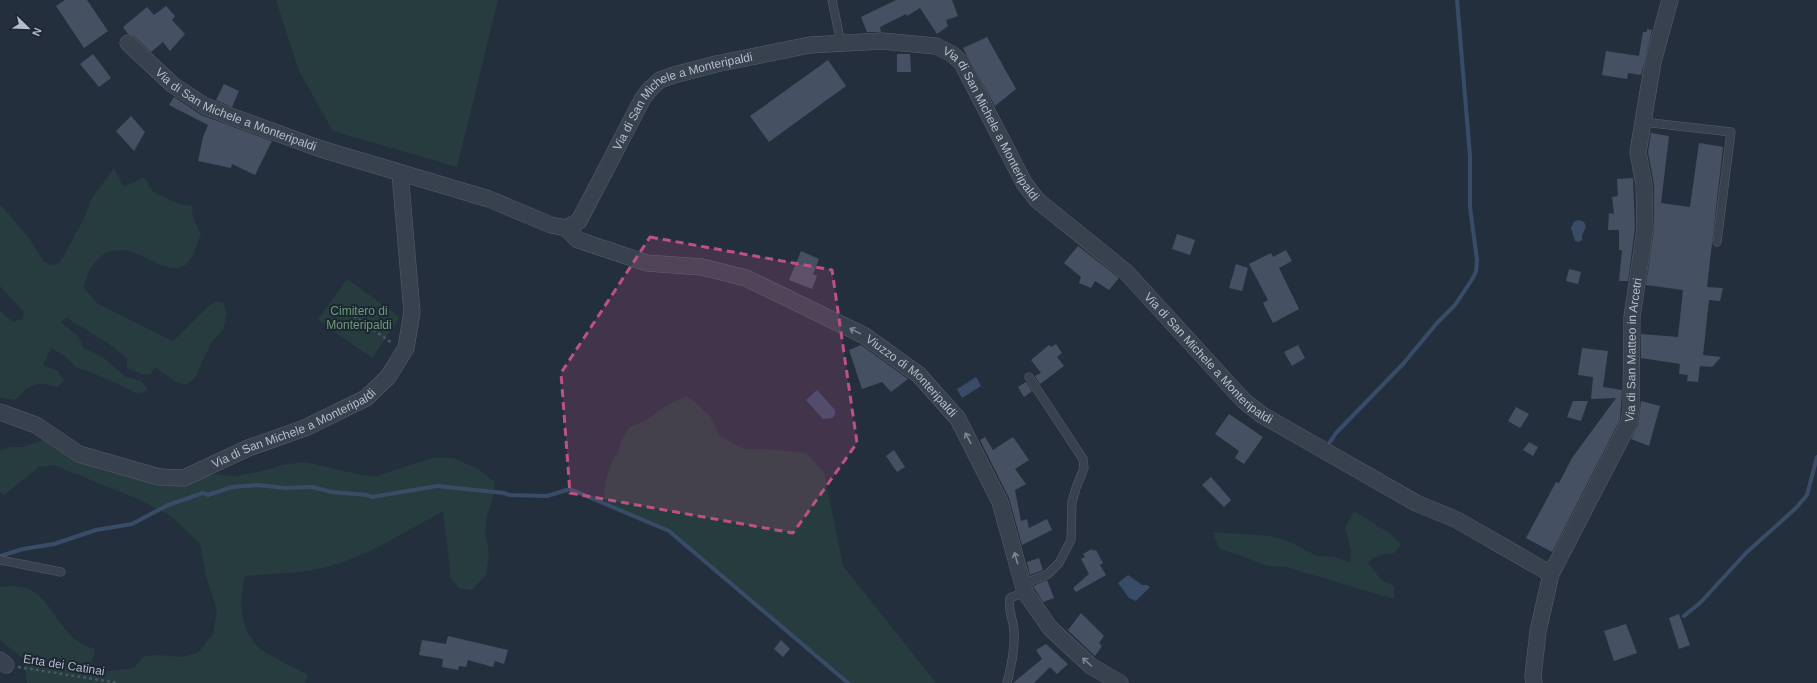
<svg xmlns="http://www.w3.org/2000/svg" width="1817" height="683" font-family="Helvetica,sans-serif">
<style>
.green{fill:#263c3f}
.water{fill:#394c67}
.lines{fill:none;stroke-linecap:round;stroke-linejoin:round}
.stream{stroke:#394c67;stroke-width:4}
.building{fill:#455162}
.service-casing{stroke:#565f6c;stroke-width:9}
.minor-casing{stroke:#565f6c;stroke-width:17}
.path{stroke:#44595c;stroke-width:2.5;stroke-dasharray:3 3;stroke-linecap:butt}
.service{stroke:#38414e;stroke-width:8}
.minor{stroke:#38414e;stroke-width:16}
.oneway{stroke:#7c8592}
.marked{fill:#bd5182;fill-opacity:0.2;stroke:#bd5182;stroke-width:3;stroke-dasharray:8 5;stroke-linejoin:round}
.labels{text-anchor:middle;stroke-width:4;stroke-linejoin:round;paint-order:stroke}
.street-label{font-size:12px;fill:#b4bcc9;stroke:#1d2633}
.park-label{font-size:12px;fill:#6b9a76;stroke:#1d2633}
</style>
<rect width="100%" height="100%" fill="#242f3e"/>
<!-- green -->
<path class="green" d="M276,0H498L457,167L333,131L299,71Z
M114,168L123,187L144,177L153,192L176,203L192,206L193,218L201,234L193,255L186,265C182,266 177,268 174,268C160,267 149,258 136,253C107,243 89,260 84,288L98,304L172,341C189,329 199,311 217,301L223,303L227,313L223,330L211,343L195,378L186,385L176,382L155,367L150,375L141,374L127,368V358L109,344L67,318L60,322L77,335L84,348L105,359L126,377L141,381L149,391L137,393L107,379L76,367L65,356L51,348L43,365L58,371L64,381L57,387C36,380 29,385 15,400L0,397V311L13,322L22,319L24,312L0,286V204L29,238L44,262L52,265L60,263L84,218L92,198Z
M347,279L400,317L372,358L318,320Z
M686,396L696,403L711,417L720,436L744,449H768L806,453L824,472L843,566L936,683H848L669,531L604,503L605,483L612,462L619,450L622,438L630,427L647,420L664,407Z
M42,440L70,441L93,452L174,471L235,476L263,471L282,465L304,462L362,475L376,476L432,458H453L478,469L495,482L492,502L487,515L485,530L489,553L486,575L472,590L459,588L451,579L443,511C407,531 370,555 330,566C302,574 273,573 245,576C239,601 239,626 257,646C263,653 298,669 308,675L305,683H27L24,659L0,640V587C50,579 48,621 80,643C84,646 90,647 95,649L90,668L101,672L134,668L144,656L157,655L182,657L198,653L213,634L217,611L206,576L200,544L172,517L140,500L54,465L39,467L4,495L0,492V451L10,447H24Z
M1354,511L1389,533L1401,544L1394,553L1379,555L1368,562L1380,579L1394,586V599L1286,567L1268,566L1219,548L1213,532L1270,536L1288,541L1317,556L1336,557L1350,563L1351,550L1345,528Z"/>
<!-- water -->
<path class="water" d="M1578,220L1584,222L1586,227L1582,235V240L1579,242L1575,241L1571,228L1574,222Z
M976,377L981,386L962,398L957,389Z
M817,390L835,410V415L832,418L823,419L806,400Z
M1128,575L1142,585H1147L1150,587L1136,601L1129,598L1118,583Z"/>
<g class="lines">
<!-- stream -->
<path class="stream" d="M1330,442L1336,433L1403,364L1437,323L1455,305L1471,281L1476,272L1477,260L1470,207V156L1457,0
M0,556L23,549L54,544L96,530L132,524L168,505L203,493L208,495L232,487L258,485L285,488L312,487L332,492L367,495L372,497L437,486L504,493L509,495L547,496L570,489L669,531L848,683
M1684,616L1701,602L1746,553L1796,508L1807,495L1817,457"/>
</g>
<!-- building -->
<path class="building" d="M65,0H87L108,31L84,48L56,6Z
M896,0H952L958,16L946,20L948,26L937,34L920,8L907,16L906,14L880,27L881,32H867L861,17Z
M166,6L175,16L172,20L185,34L170,51L163,42L151,52L134,36L128,34L123,27L147,7L154,15Z
M1647,29L1652,30L1641,75L1628,73L1627,79L1602,75L1606,51L1639,56L1643,32H1647Z
M987,37L1016,89L995,106L963,48Z
M93,54L111,78L99,87L80,64Z
M897,54H910L911,72H897Z
M828,60L846,86L769,142L750,116Z
M224,84L239,91L232,107L216,100Z
M174,97L201,115L272,141L255,175L232,164L231,168L198,161L203,137L208,125L169,105Z
M131,116L145,132L134,151L116,131Z
M1651,133L1669,136L1661,203L1690,207L1699,143L1723,147L1707,287L1723,288L1720,301L1709,300L1703,355L1721,357L1712,367L1700,366L1698,382L1687,381L1688,375L1679,374L1680,364L1641,358V334L1678,337L1683,290L1646,285L1654,229V185L1648,152Z
M1633,178L1635,228L1628,281H1619L1622,250H1619V230H1608L1609,213L1614,214L1612,197L1618,196L1617,179Z
M1177,234L1195,240L1190,255L1172,249Z
M1078,246L1119,278L1109,290L1095,281L1091,288L1079,283L1081,277L1064,263Z
M1286,250L1292,261L1279,268L1299,309L1273,323L1263,303L1268,300L1249,264L1271,253L1273,257Z
M801,251L819,259L813,274L817,276L812,289L789,280Z
M1236,264L1248,268L1242,291L1229,288Z
M1569,269L1581,272L1578,284L1566,281Z
M1056,344L1062,353L1057,357L1064,366L1040,384L1035,376L1041,373L1031,360L1049,345L1051,347Z
M861,345L908,379L891,392L882,382L862,389L849,350Z
M1298,345L1305,358L1292,366L1284,352Z
M1582,348L1608,351L1603,387L1622,390L1620,420L1552,552L1526,538L1556,482L1559,483L1572,458L1616,398L1591,399L1593,377L1578,375Z
M1026,382L1032,391L1024,397L1018,387Z
M1573,401H1588L1581,421L1567,417Z
M1641,401L1660,406L1649,446L1631,439L1638,425Z
M1516,407L1529,414L1520,428L1508,421Z
M1229,414L1263,437L1244,464L1235,458L1239,451L1215,434Z
M985,437L993,450L1013,437L1029,460L1015,469L1026,484L1015,490L1021,521L1027,519L1029,528L1047,519L1052,530L1022,545L1009,498L980,440Z
M1529,442L1538,447L1533,456L1523,450Z
M894,450L905,467L897,472L886,456Z
M1211,477L1231,500L1224,507L1202,485Z
M1092,549L1093,551L1096,550L1103,563L1100,565L1106,575L1076,592L1073,588L1089,574L1081,559L1085,557L1083,554Z
M1039,558L1043,570L1030,575L1027,562Z
M1047,580L1054,598L1043,602L1033,586Z
M1081,613L1104,636L1099,643L1102,646L1095,656L1056,619L1068,630Z
M1679,614L1690,645L1679,649L1669,618Z
M1626,624L1637,653L1614,661L1604,631Z
M448,636L508,650L504,664L495,661L493,667L468,660L466,667L459,666L458,670L442,667L443,659L419,655L422,640L446,644Z
M781,640L790,649L783,657L774,649Z
M1046,644L1068,664L1057,674L1050,667L1034,683H1013L1042,659L1036,650Z"/>
<g class="lines">
<defs>
<path id="service" d="M832,0L841,43
M1643,122L1731,132L1717,242
M0,560L61,572
M1023,584L1048,574L1059,563L1071,540L1072,502L1076,488L1084,468L1083,459L1029,377
M1007,683C1011,666 1015,650 1014,632C1014,620 1007,610 1010,598L1025,592"/>
<g id="minor">
<path id="s1" d="M128,43L173,85L205,106L233,117L321,149L489,199L551,225L566,228L579,221L643,98L651,88L660,80L674,75L716,64L810,45L882,41L936,46L952,54L962,63L1024,183L1037,200L1126,272L1244,401L1262,415L1416,503L1457,520L1551,574"/>
<path id="s2" d="M566,228L578,240L647,263L702,267L746,278L865,336L919,375L958,419L1000,502L1025,592L1050,628L1091,666L1120,683"/>
<path id="s3" d="M0,412L36,425L79,454L159,477L184,478L248,448L305,428L366,398L388,377L406,348L412,312L400,173"/>
<path d="M0,660L6,665"/>
<path id="s4" d="M1534,683L1533,676L1538,631L1551,574L1629,423L1631,409L1632,317L1645,229L1644,185L1638,152L1653,62L1670,0"/>
</g>
</defs>
<!-- service casing -->
<use href="#service" class="service-casing"/>
<!-- minor casing -->
<use href="#minor" class="minor-casing"/>
<!-- path -->
<path class="path" d="M344,309L392,343
M18,667L119,683"/>
<!-- service -->
<use href="#service" class="service"/>
<!-- minor -->
<use href="#minor" class="minor"/>
</g>
<!-- one-way arrows -->
<defs><path id="oneway-shaft" d="M-6 0H5M1.5-3L5.5 0L1.5 3" fill="none" stroke-width="1.6" stroke-linecap="round" stroke-linejoin="round"/></defs>
<g class="oneway">
<use href="#oneway-shaft" transform="translate(855 331) rotate(-154)"/>
<use href="#oneway-shaft" transform="translate(968 438) rotate(-118)"/>
<use href="#oneway-shaft" transform="translate(1016 558) rotate(-106)"/>
<use href="#oneway-shaft" transform="translate(1087 662) rotate(-138)"/>
</g>
<!-- marked area -->
<path class="marked" d="M650,237L832,270L857,443L793,533L570,493L561,373Z"/>
<g class="labels">
<!-- street labels -->
<g class="street-label">
<text dy="4" stroke="none"><textPath href="#s1" startOffset="666">Via di San Michele a Monteripaldi</textPath></text>
<text dy="4" stroke="none"><textPath href="#s1" startOffset="129">Via di San Michele a Monteripaldi</textPath></text>
<text dy="4" stroke="none"><textPath href="#s1" startOffset="1038">Via di San Michele a Monteripaldi</textPath></text>
<text dy="4" stroke="none"><textPath href="#s4" startOffset="354">Via di San Matteo in Arcetri</textPath></text>
<text dy="4" stroke="none"><textPath href="#s1" startOffset="1362">Via di San Michele a Monteripaldi</textPath></text>
<text dy="4" stroke="none"><textPath href="#s2" startOffset="384">Viuzzo di Monteripaldi</textPath></text>
<text dy="4" stroke="none"><textPath href="#s3" startOffset="319">Via di San Michele a Monteripaldi</textPath></text>
<text transform="translate(64 665) rotate(9)" y="4">Erta dei Catinai</text>
</g>
<!-- park labels -->
<g class="park-label">
<text x="359" y="315">Cimitero di<tspan x="359" dy="14">Monteripaldi</tspan></text>
</g>
</g>
<!-- north arrow -->
<g transform="translate(28 28) rotate(113)" stroke="#1d2633" stroke-width="3" paint-order="stroke">
<path d="M0-3L7 15L0 10L-7 15Z" fill="#b4bcc9"/>
<text y="-6" font-size="11" font-weight="bold" text-anchor="middle" fill="#b4bcc9">N</text>
</g>
</svg>
